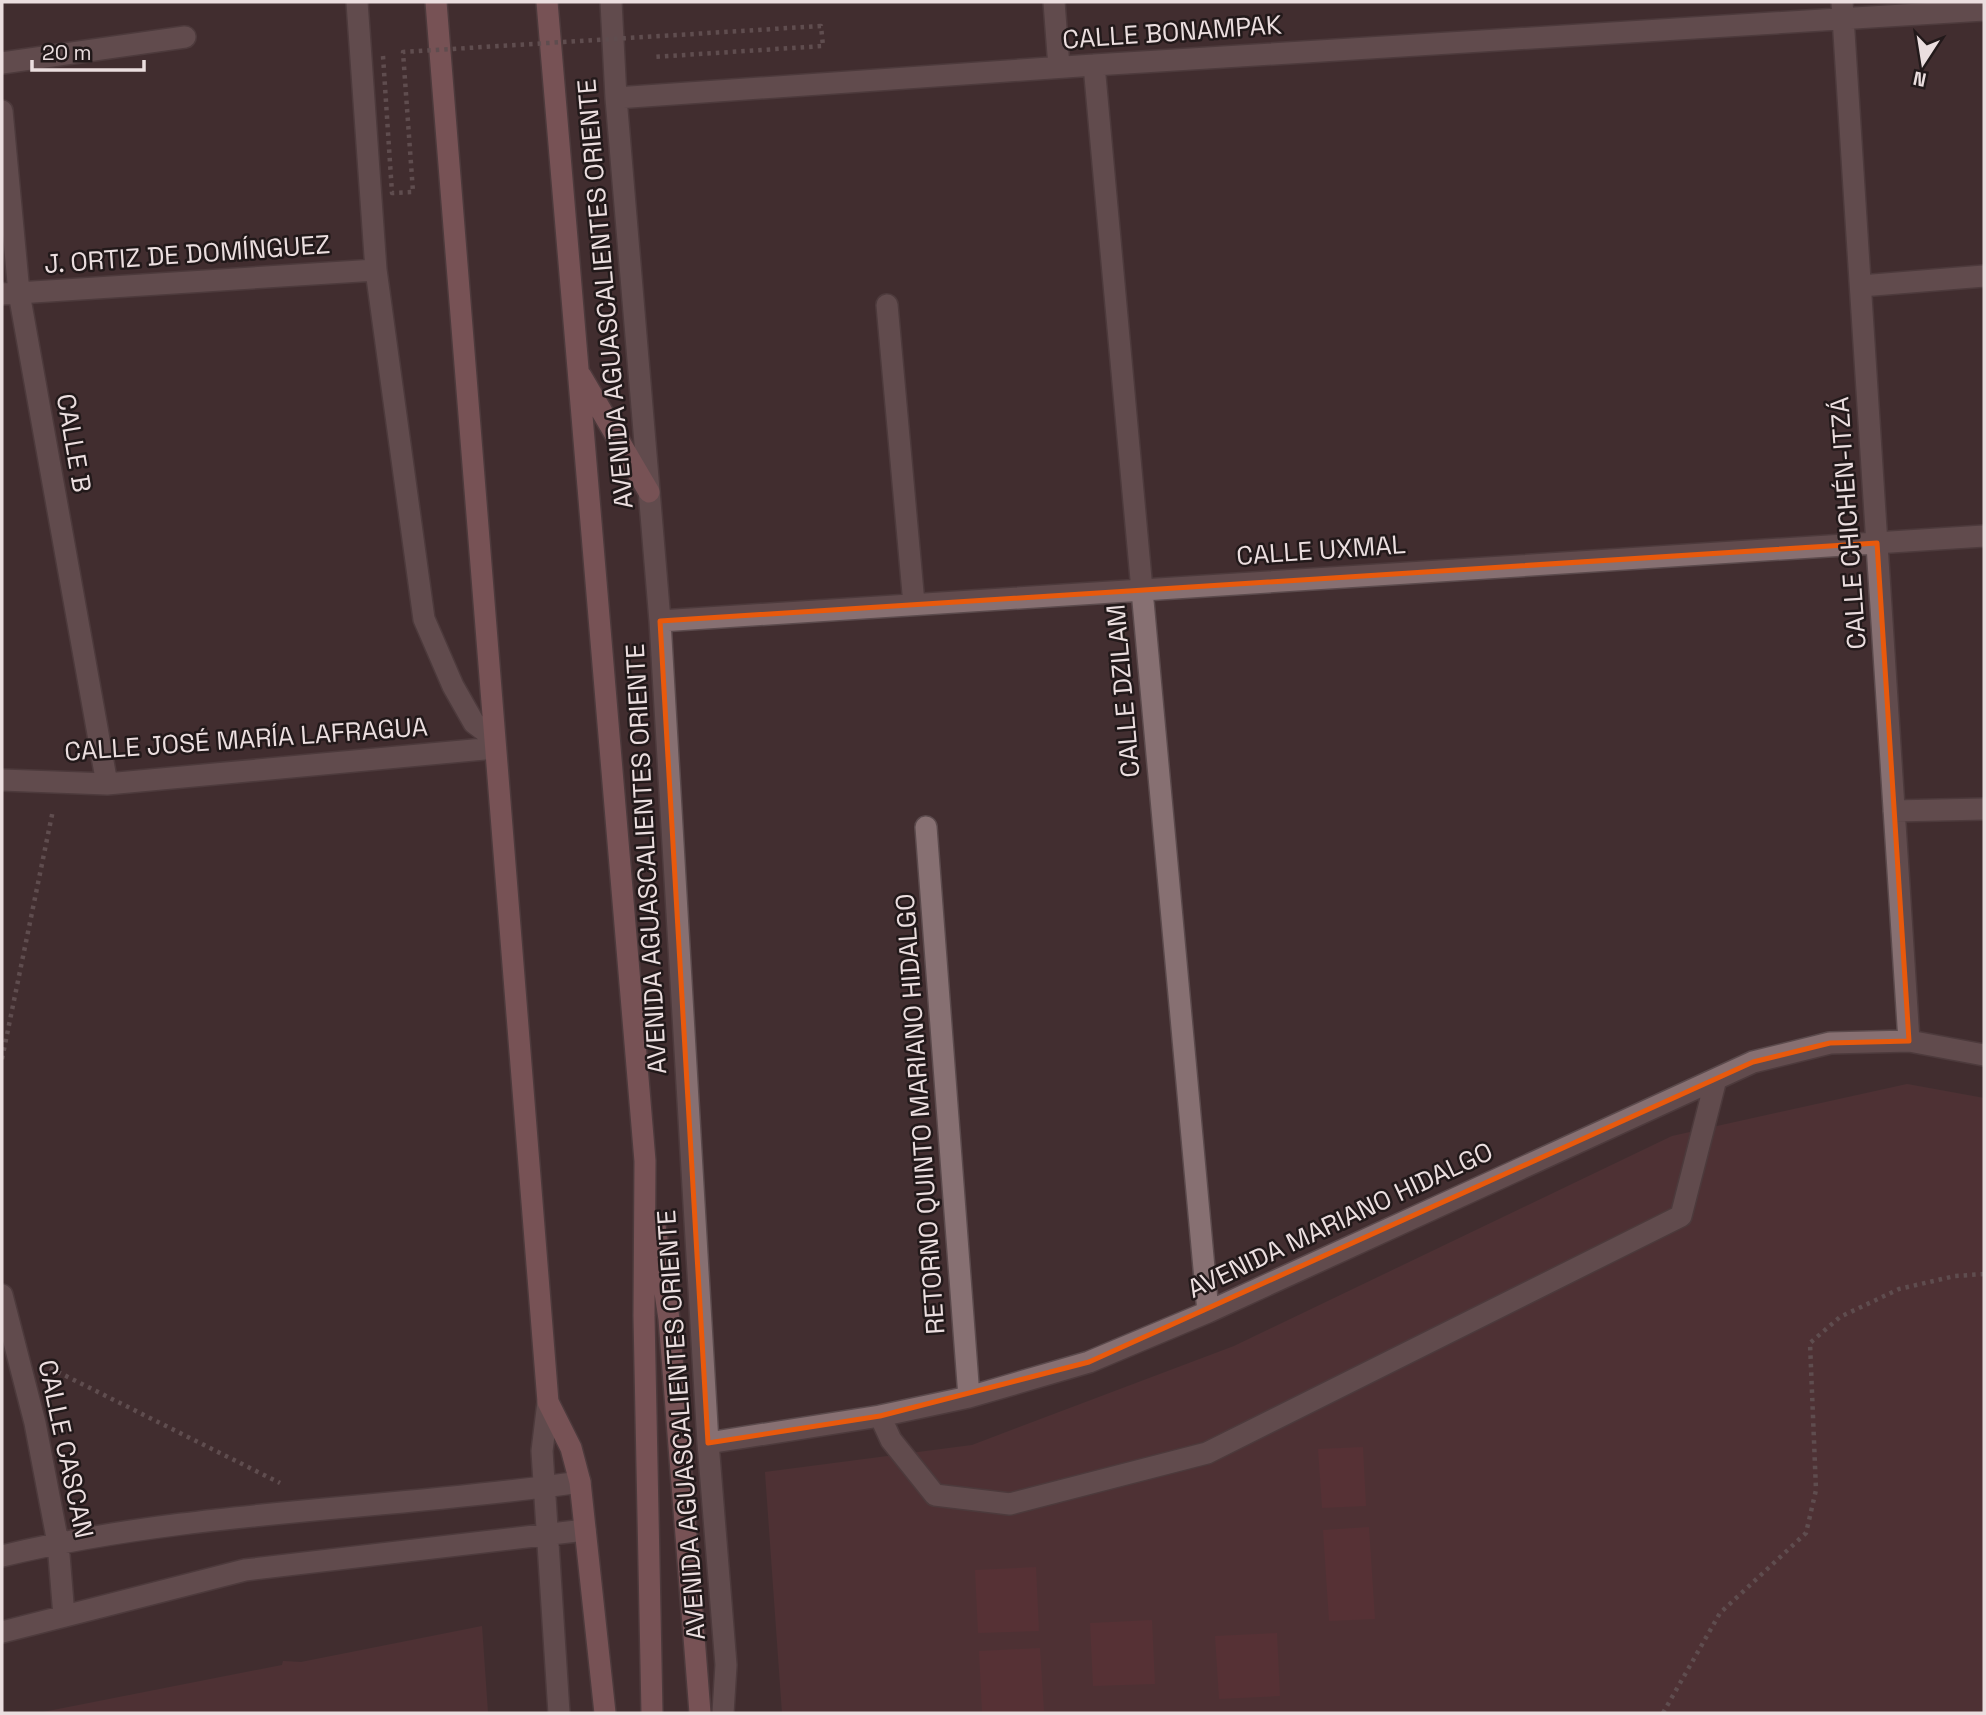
<svg xmlns="http://www.w3.org/2000/svg" width="1986" height="1715" font-family="'Space Grotesk',sans-serif">
<style>
.green{fill:#5d373b}
.building{fill:#6f353d}
.lines{fill:none;stroke-linecap:round;stroke-linejoin:round}
.minor-casing{stroke:#5b4a4c;stroke-width:24}
.major-casing{stroke:#5b4a4c;stroke-width:24}
.path{stroke:#847375;stroke-width:4.5;stroke-dasharray:3.5 5;stroke-linecap:butt}
.minor{stroke:#877072;stroke-width:21}
.major{stroke:#b87e84;stroke-width:21}
.path-bridge{stroke:#847375;stroke-width:4.5;stroke-dasharray:3.5 5;stroke-linecap:butt}
.marked{fill:none;stroke:#e8590c;stroke-width:5;stroke-linejoin:round}
.labels{text-anchor:middle;stroke-width:5;stroke-linejoin:round;paint-order:stroke}
.street-label{font-size:26px;fill:#ebdedf;stroke:#22191a}
</style>
<rect width="100%" height="100%" fill="#422e30"/>
<!-- green -->
<path class="green" d="M1907,1084L1984,1098V1713H782L765,1472L972,1445L1234,1346L1672,1136Z
M482,1626L488,1713H38L282,1665L283,1661L301,1662Z"/>
<!-- building -->
<path class="building" d="M1363,1447L1366,1506L1322,1508L1318,1449Z
M1369,1527L1375,1619L1329,1621L1323,1530Z
M1036,1567L1039,1631L978,1633L975,1570Z
M1152,1620L1155,1684L1093,1686L1090,1623Z
M1277,1633L1280,1696L1219,1699L1215,1636Z
M1040,1648L1044,1711L982,1713L979,1651Z"/>
<g class="lines">
<defs>
<path id="minor" d="M357,2L376,270L424,619L453,686L474,723L494,738
M611,2L616,98L660,621L708,1443L726,1665L723,1713
M1054,2L1059,67
M1842,2L1909,1041
M2,63L185,37
M1094,65L1208,1312
M616,98L1094,65L1984,10
M2,111L19,293L107,784
M1861,286L1984,276
M2,294L376,270
M887,305L914,604
M660,621L1984,536
M2,780L107,784L495,748
M1894,811L1984,809
M926,827L969,1397
M2,1295L35,1423L58,1543L64,1616
M548,1402L542,1451L559,1713
M880,1416L891,1440L935,1495L1010,1504L1207,1453L1681,1216L1716,1079
M708,1443L880,1416L969,1397L1089,1362L1208,1312L1753,1062L1830,1043L1909,1041L1984,1055
M2,1556C191,1510 388,1510 580,1482
M2,1632L245,1570L585,1530"/>
<path id="major" d="M436,2L548,1402L571,1448L580,1482L605,1713
M547,2L645,1161L644,1316L652,1713
M581,376L649,492
M655,1226L669,1319L700,1713"/>
</defs>
<!-- minor casing -->
<use href="#minor" class="minor-casing"/>
<!-- major casing -->
<use href="#major" class="major-casing"/>
<!-- path -->
<path class="path" d="M2,1059L53,810
M50,1368L280,1483
M1663,1713L1720,1613L1806,1533L1816,1490L1810,1343L1840,1317L1899,1289L1955,1276L1984,1274"/>
<!-- minor -->
<use href="#minor" class="minor"/>
<!-- major -->
<use href="#major" class="major"/>
<!-- path-bridge -->
<path class="path-bridge" d="M383,56L392,193L413,192L403,52L821,26L823,46L653,57"/>
</g>
<!-- marked area -->
<path d="M0 0H1986V1715H0ZM1877,543L1909,1041L1830,1043L1753,1062L1089,1362L880,1416L708,1443L660,621Z" fill="#422e30" fill-opacity=".55" fill-rule="evenodd"/>
<path class="marked" d="M1877,543L1909,1041L1830,1043L1753,1062L1089,1362L880,1416L708,1443L660,621Z"/>
<g class="labels">
<!-- street labels -->
<g class="street-label">
<text transform="translate(1172 32) rotate(-4)" y="9">CALLE BONAMPAK</text>
<text transform="translate(187 254) rotate(-4)" y="9">J. ORTIZ DE DOMÍNGUEZ</text>
<text transform="translate(605 294) rotate(-95)" y="9">AVENIDA AGUASCALIENTES ORIENTE</text>
<text transform="translate(74 443) rotate(80)" y="9">CALLE B</text>
<text transform="translate(1848 523) rotate(-94)" y="9">CALLE CHICHÉN-ITZÁ</text>
<text transform="translate(1321 550) rotate(-4)" y="9">CALLE UXMAL</text>
<text transform="translate(1123 691) rotate(-95)" y="9">CALLE DZILAM</text>
<text transform="translate(246 739) rotate(-4)" y="9">CALLE JOSÉ MARÍA LAFRAGUA</text>
<text transform="translate(646 859) rotate(-93)" y="9">AVENIDA AGUASCALIENTES ORIENTE</text>
<text transform="translate(920 1114) rotate(-94)" y="9">RETORNO QUINTO MARIANO HIDALGO</text>
<text transform="translate(1340 1220) rotate(-25)" y="9">AVENIDA MARIANO HIDALGO</text>
<text transform="translate(681 1425) rotate(-94)" y="9">AVENIDA AGUASCALIENTES ORIENTE</text>
<text transform="translate(66 1449) rotate(78)" y="9">CALLE CASCAN</text>
</g>
</g>
<!-- border -->
<rect width="1986" height="1715" fill="none" stroke="#ebdedf" stroke-width="7"/>
<!-- north arrow -->
<g transform="translate(1923 63) rotate(192)" stroke="#22191a" stroke-width="5" paint-order="stroke">
<path d="M0-5L12 26L0 18L-12 26Z" fill="#ebdedf"/>
<text y="-10" font-size="19" font-weight="bold" text-anchor="middle" fill="#ebdedf">N</text>
</g>
<!-- scale -->
<path d="M32 60v10h112v-10" fill="none" stroke="#ebdedf" stroke-width="3.5"/>
<text x="42" y="60" font-size="21" fill="#ebdedf" stroke="#22191a" stroke-width="5" paint-order="stroke">20 m</text>
</svg>
